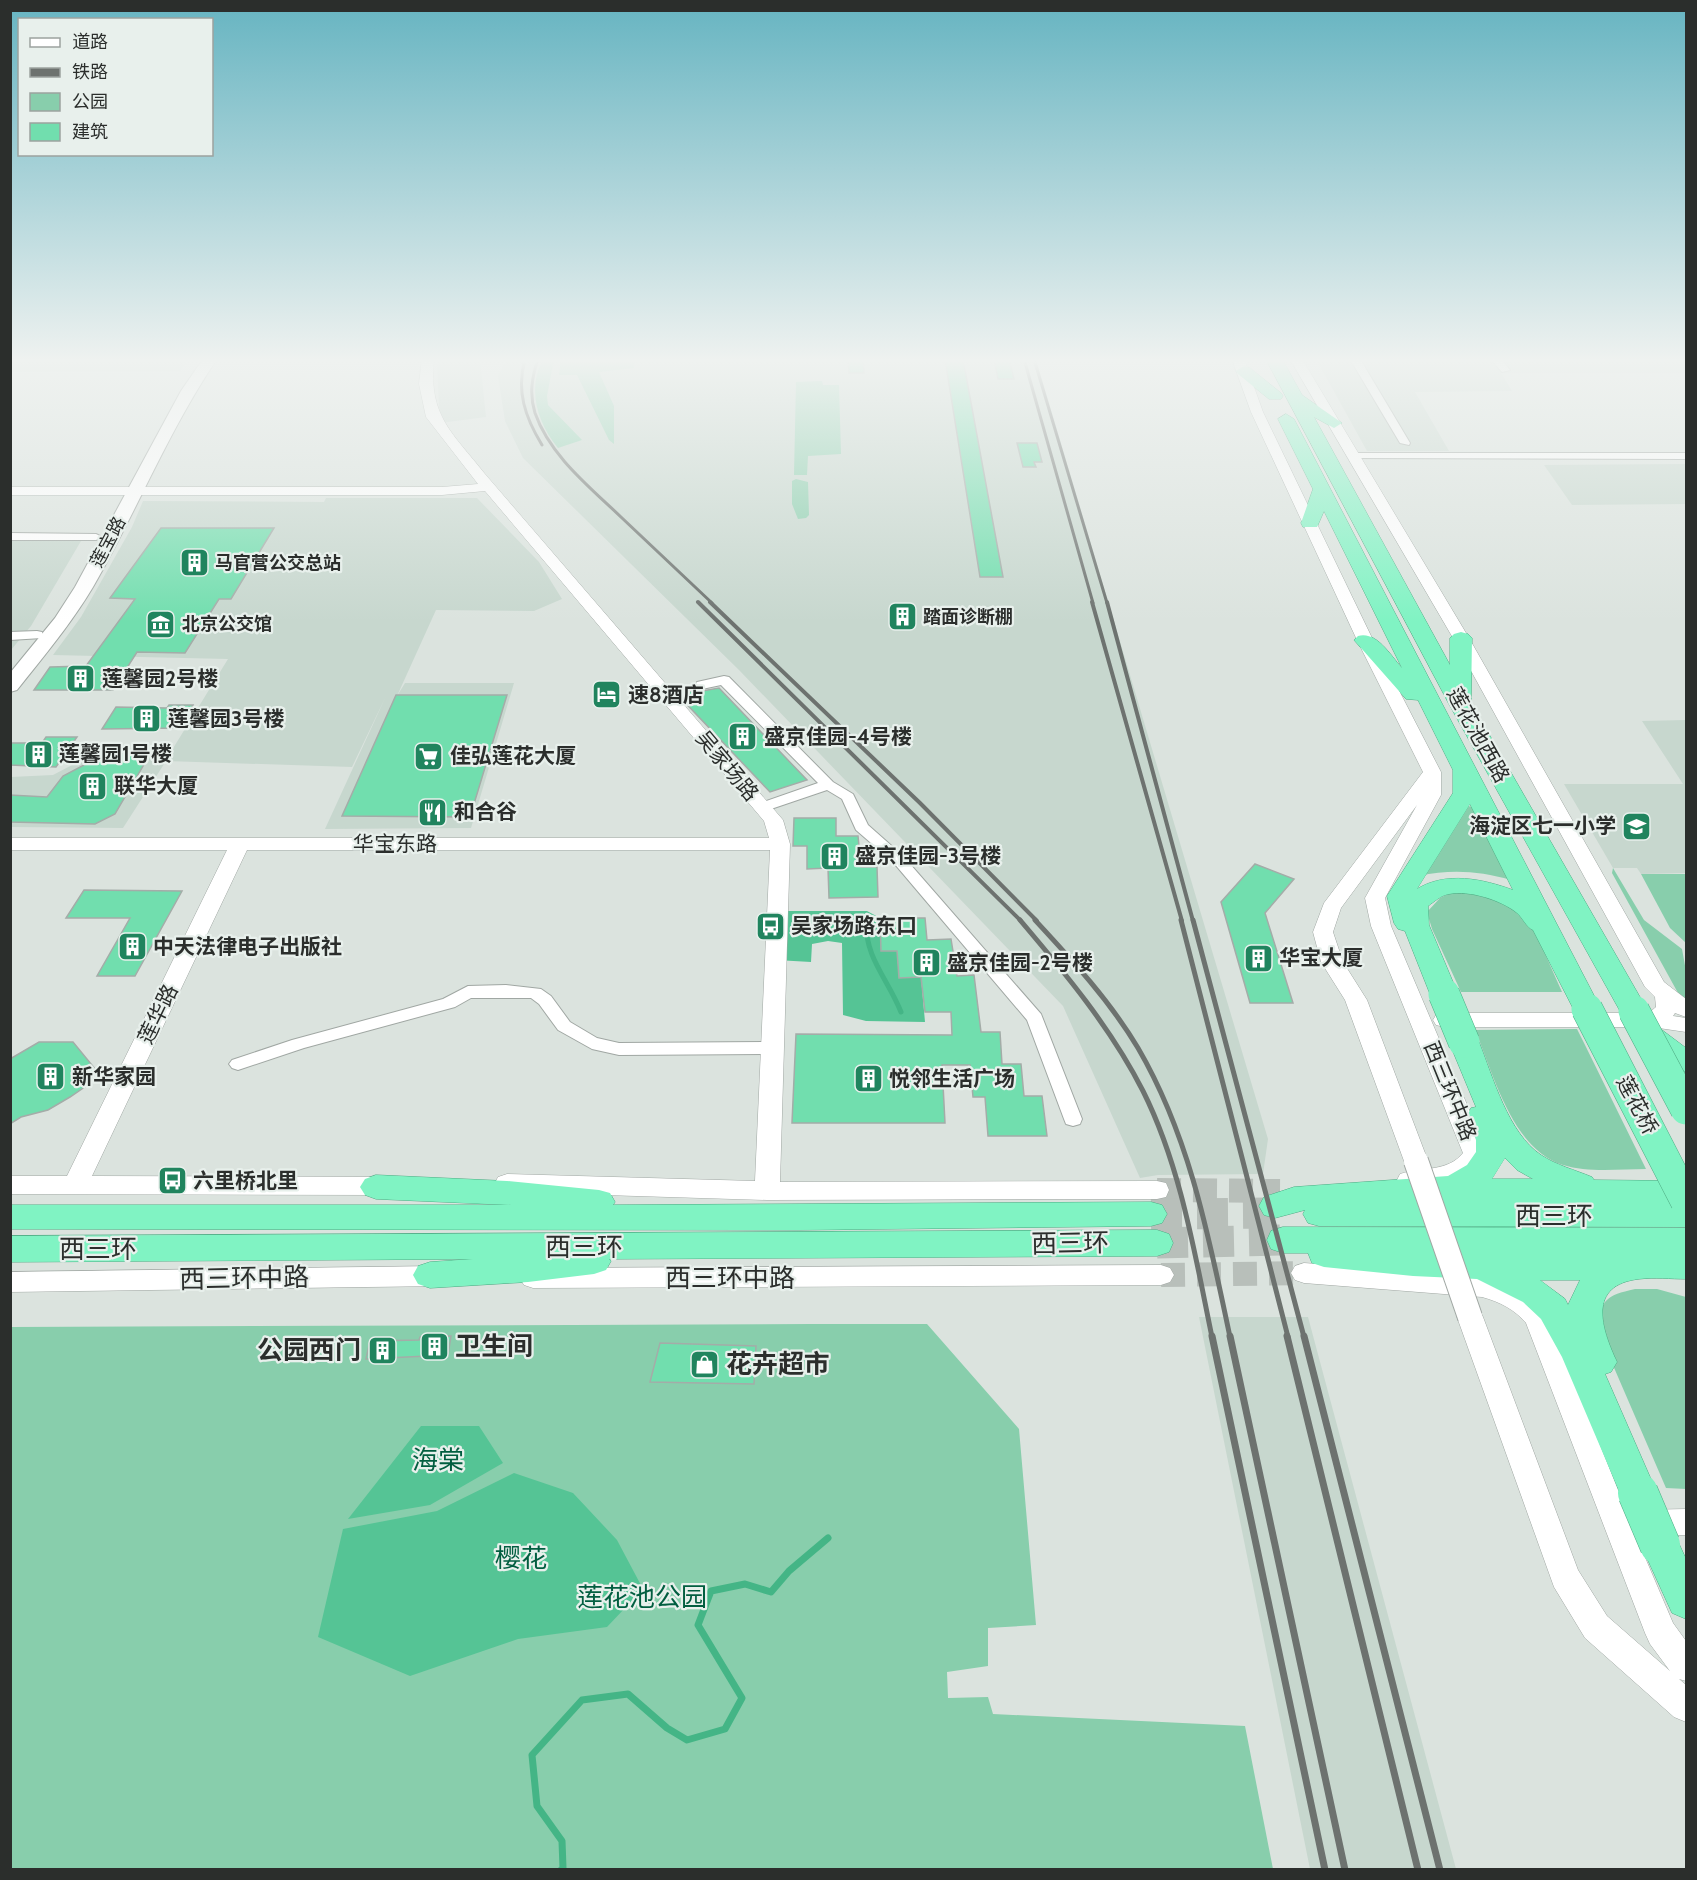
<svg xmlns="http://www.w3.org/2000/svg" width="1697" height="1880" font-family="Cabin,'Noto Sans SC',sans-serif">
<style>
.built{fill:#c7d7ce}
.green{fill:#88ceac}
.forest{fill:#55c495}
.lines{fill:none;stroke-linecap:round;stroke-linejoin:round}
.stream-far1{stroke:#44b586;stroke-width:5}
.stream{stroke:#44b586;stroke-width:7}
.building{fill:#71deae;stroke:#a4aca8;stroke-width:1.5}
.tertiary-tunnel{stroke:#b8bfba;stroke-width:24;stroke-dasharray:24 12;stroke-linecap:butt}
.trunk-tunnel{stroke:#b8bfba;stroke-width:31;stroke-dasharray:31 15;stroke-linecap:butt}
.minor-casing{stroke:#a0a7a3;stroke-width:2}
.tertiary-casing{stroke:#a0a7a3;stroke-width:1}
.secondary-casing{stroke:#a0a7a3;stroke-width:2}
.trunk-casing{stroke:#4eac84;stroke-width:1}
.minor{fill:#fff;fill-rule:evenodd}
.tertiary{fill:#fff;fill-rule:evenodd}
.secondary{fill:#fff;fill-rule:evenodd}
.trunk{fill:#80f3c3;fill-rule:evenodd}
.rail-far3{stroke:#6d726f;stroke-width:3}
.rail-far2{stroke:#6d726f;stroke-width:4}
.rail-far1{stroke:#6d726f;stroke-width:5}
.rail{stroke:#6d726f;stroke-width:7}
.tertiary-bridge-casing{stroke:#a0a7a3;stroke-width:26;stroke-linecap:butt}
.trunk-bridge-far1-casing{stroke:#4eac84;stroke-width:32;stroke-linecap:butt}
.trunk-bridge-casing{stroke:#4eac84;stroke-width:41;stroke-linecap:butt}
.tertiary-bridge{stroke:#fff;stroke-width:24}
.trunk-bridge-far1{stroke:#80f3c3;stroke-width:31}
.trunk-bridge{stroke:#80f3c3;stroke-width:40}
.labels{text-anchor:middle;stroke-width:4.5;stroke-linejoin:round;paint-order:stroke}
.far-street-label{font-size:18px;fill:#2b2e2c;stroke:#e8f0ec}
.far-poi-label{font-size:18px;font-weight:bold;fill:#2b2e2c;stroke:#e8f0ec;text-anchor:start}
.poi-label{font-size:21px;font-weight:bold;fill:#2b2e2c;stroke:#e8f0ec;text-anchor:start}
.street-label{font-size:21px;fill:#2b2e2c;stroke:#e8f0ec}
.near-street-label{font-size:26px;fill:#2b2e2c;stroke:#e8f0ec}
.near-poi-label{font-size:26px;font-weight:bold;fill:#2b2e2c;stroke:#e8f0ec;text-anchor:start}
.near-park-label{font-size:26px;fill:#025e40;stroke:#e8f0ec}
</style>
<rect width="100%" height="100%" fill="#dbe3de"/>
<!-- built -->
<path class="built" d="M11,359H189L180,371L11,372Z
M440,359H480L486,417L440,423L437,366Z
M506,359H1036L1268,1139L1263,1174L1158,1175L1140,1178L1063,1006L739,670L523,458L505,421L498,376Z
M1316,359H1686V373H1501L1512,391L1415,392L1449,451H1367Z
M1686,464V504L1572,505L1544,465Z
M326,498H477L539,562L562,599L534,611L436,610L397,696L405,683H514L471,828L325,829L386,696L352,767L166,761L123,828L11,827V777L53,775L97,752L172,750L228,659L53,655L81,617L132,527L143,501L324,502Z
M11,540L81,541L31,626L11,650Z
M1686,720V873L1641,874L1637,868H1613L1564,784H1683L1642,721Z
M1199,1317H1308L1456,1869H1310Z"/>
<!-- green -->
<path class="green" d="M543,359H554L547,396L548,405L582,440L558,448C537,422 527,390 543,359Z
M561,359H635L634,368L599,372L614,406V444L609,440L577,375H559Z
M822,381L823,385H839L841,454L808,456L807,475H794L796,382Z
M796,479L808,482L809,515L806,518L798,519L792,504V481Z
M1467,806L1473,807L1511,880C1479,871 1451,869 1419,876Z
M1613,868L1644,920L1682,949L1686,971V1000L1678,993L1612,873Z
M1641,874H1686V943L1670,928Z
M1454,891L1491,896L1529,918L1562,992H1461L1432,929L1427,912L1440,898Z
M1577,1029L1585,1045L1646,1169C1620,1169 1588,1173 1563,1165C1512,1149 1494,1075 1475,1030Z
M1635,1289H1657L1686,1297V1489L1666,1488L1596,1326C1604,1298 1605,1296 1635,1289Z
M813,1324H927L1019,1429L1036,1625L988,1628V1666L947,1672L948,1698L988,1697L993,1714L1245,1726L1273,1869H11L10,1327Z"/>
<!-- forest -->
<path class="forest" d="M777,911H867L880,918L881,951H897L899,978L921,977L925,1022L866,1021L843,1015L842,943L828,941L812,944L811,962L776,960Z
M421,1426H479L503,1463L430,1505L348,1519Z
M514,1473L573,1493L617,1540L643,1589L607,1627L518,1639L410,1676L318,1637L343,1529L437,1511Z"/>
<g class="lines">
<!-- stream-far1 -->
<path class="stream-far1" d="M866,921C865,958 888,979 901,1012"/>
<!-- stream -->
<path class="stream" d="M561,1870L563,1868L562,1841L537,1806L532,1755L582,1700L628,1694L667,1728L687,1740L725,1729L742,1698L698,1625L711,1591L745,1584L771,1592L789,1571L828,1538"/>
</g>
<!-- building -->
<path class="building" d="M848,359H863L864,373H849Z
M945,359H963L1003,577H980Z
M994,359H1009L1014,379H998Z
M1017,443H1037L1042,462H1034L1036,467H1023Z
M161,528H274L231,599H219L185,653L137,652L113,690H34L50,667L86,666L135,599L110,598Z
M905,609L913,620L897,623L890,611Z
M719,688L807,780L770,792L678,695L698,689L702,691Z
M396,695H507L470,817L342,816Z
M169,705H193L180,728L102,729L116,707L167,708Z
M46,737H77L56,767L10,765V743H42Z
M107,753L137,754L146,761L115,814L95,824L10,822V795L47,797L63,776Z
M794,818H836V836H858L861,867H877L878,897L829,898L828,868L807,869V846H793Z
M1255,864L1294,879L1265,913L1293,1003H1250L1221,902Z
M84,890L182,891L135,976H97L130,918H66Z
M880,918H925L927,940L951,939L957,976L974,975L981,1032H1000L1002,1064H1021L1024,1096H1042L1047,1136H988L985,1097H973L970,1065H942L945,1123H792L796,1034L952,1035L951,1012H925L921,977L899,978L897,951H881Z
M39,1042H73L96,1070L89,1084L70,1097L48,1110L21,1117L10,1124V1059Z
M451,1336L448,1355L366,1359L370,1341L419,1340L420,1337Z
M660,1343L756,1346L754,1384L650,1382Z"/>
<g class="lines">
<!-- tertiary-tunnel -->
<path class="tertiary-tunnel" d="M1157,1190L1280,1191
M1161,1275L1304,1273"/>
<!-- trunk-tunnel -->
<path class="trunk-tunnel" d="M1151,1214L1277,1213
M1157,1243L1283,1240"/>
<defs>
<path id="minor" d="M1350,359H1360L1410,443L1409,445L1400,443Z
M1491,359H1501L1510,370L1502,372Z
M1353,453H1686V459L1349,458L1348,456Z
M10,533L96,534L102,537L96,540H10Z
M37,631L42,632L43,635L42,638L10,640V632Z
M724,676L729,677L833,782L853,794L868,825L903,856L1041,1014L1082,1119L1080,1124L1073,1126L1066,1124L1064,1119L1027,1020L893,862L856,830L842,799L827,790L768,810H758L756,807L758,804L818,783L721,685L702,689L695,685L697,682Z
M506,985L541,989L551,996L570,1022L597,1038L619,1043L772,1042L778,1044L781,1048L778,1052L772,1054L619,1055L592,1049L558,1030L539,1004L531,998H471L455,1007L304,1048L238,1070L232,1068L229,1064L232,1060L292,1040L443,999L468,986Z"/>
<path id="tertiary" d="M422,359H434C428,416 452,432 485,474L783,820L790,844L780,1182L1157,1181L1166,1183L1169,1190L1166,1197L1157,1199L767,1200L507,1192L498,1189L495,1183L498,1177L507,1174L755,1181L770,850H247L92,1176L389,1177L398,1180L401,1186L398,1192L389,1195L10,1194V1176H67L227,850H10V838H769L764,821L485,491L442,495H10V487H442L478,484L426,417L419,384Z
M1232,359H1244L1263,412L1373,640L1441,772V795L1385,898L1391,926L1488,1154C1484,1161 1480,1168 1474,1173C1463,1184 1415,1191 1400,1186L1397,1180L1400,1174C1422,1167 1448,1172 1463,1153L1371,926L1365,898L1417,805L1341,908L1333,932L1343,962L1367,1000L1428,1161L1425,1167L1416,1170L1407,1167L1404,1161L1345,1000L1321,962L1313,932L1324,903L1423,772L1357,640L1251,412Z
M1290,359H1302L1469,638L1664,982L1686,999V1017L1675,1013L1673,1016L1686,1018V1032L1652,1027H1444L1436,1025L1433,1020L1436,1015L1444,1013H1649L1656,1007L1655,997L1645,987L1453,638Z
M1304,1263L1482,1277L1512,1285L1535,1298L1546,1310L1630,1520L1632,1514L1643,1510L1686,1509V1535L1643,1536L1635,1534L1673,1623L1686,1641V1681L1679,1679L1686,1685V1722L1674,1717L1585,1638L1554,1587L1457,1317L1461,1309L1470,1306L1479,1309L1483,1317L1578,1570L1607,1616L1670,1671L1650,1644L1645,1633L1526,1323C1514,1309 1500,1302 1482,1297L1304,1283L1295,1280L1291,1273L1295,1266Z
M1161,1265L1170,1268L1174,1275L1170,1282L1161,1285L533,1288L524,1285L520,1278L524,1271L533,1268Z
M442,1266L451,1269L455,1276L451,1283L442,1286L10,1292V1272Z"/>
<path id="secondary" d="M203,359H217C168,431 136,513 93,587C71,624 43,657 17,690L10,692V673L55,618L75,587L181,391Z"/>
<path id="trunk" d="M1266,359H1282L1302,395L1342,423L1334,428L1314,417L1450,665V638L1454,634L1461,632L1468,634L1472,638L1471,703L1648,1011L1644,1018L1634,1020L1624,1018L1620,1011L1449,704Z
M1244,366L1250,368L1281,393L1283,396L1281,399H1269L1238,374L1236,371Z
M1286,414L1294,419L1601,1009L1597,1016L1587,1018L1577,1016L1533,930C1526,927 1523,918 1517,913C1501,900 1469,890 1449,894C1441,895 1434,902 1428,906L1429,925L1458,994L1454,1000L1444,1003L1434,1000L1430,994L1405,931L1398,929L1394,923L1387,896L1453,793V770L1418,700L1406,699L1354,640L1358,636C1377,631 1390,655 1402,668L1324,511L1317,527H1303L1301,523L1313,489L1278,419ZM1470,804L1513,890C1483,879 1446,871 1417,889Z
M1644,1021L1654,1024L1686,1048V1072L1676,1069L1634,1038L1630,1031L1634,1024Z
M1464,1032L1474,1035L1479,1042C1493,1077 1508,1133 1541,1155C1556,1165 1575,1170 1592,1177L1594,1180L1686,1181V1227L1319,1226L1308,1223L1303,1214L1305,1210L1275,1218L1264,1215L1259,1206L1264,1197L1294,1187L1448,1176L1467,1165L1476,1152V1140L1467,1116L1471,1108L1476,1107L1449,1042L1454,1035ZM1505,1158L1517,1170L1533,1179H1492Z
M376,1175L507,1181L599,1190L610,1193L615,1202L613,1205L1151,1202L1162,1205L1167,1214L1162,1223L1151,1226L800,1230L10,1229V1205H512L376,1199L365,1195L360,1187L365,1179Z
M1283,1227L1686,1228V1253H1473H1686V1279C1671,1279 1655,1277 1639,1279C1587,1285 1601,1328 1617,1362L1611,1372L1605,1374L1657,1493L1651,1505L1638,1510L1625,1505L1562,1357L1541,1319L1523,1302L1477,1279L1413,1276L1324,1267L1312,1263L1308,1253H1283L1271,1249L1267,1240L1271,1231ZM1540,1280H1580L1568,1305L1565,1299Z
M1157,1230L1169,1234L1173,1243L1169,1252L1157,1256L609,1259L611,1261L606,1270L594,1274L528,1282L430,1288L418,1284L413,1275L418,1266L430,1262L473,1259L10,1262V1236Z
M1660,1527L1674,1533L1686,1559V1619L1672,1613L1641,1545L1646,1533Z"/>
</defs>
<!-- minor casing -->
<use href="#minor" class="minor-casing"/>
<!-- tertiary casing -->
<use href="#tertiary" class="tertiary-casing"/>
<!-- secondary casing -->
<use href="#secondary" class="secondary-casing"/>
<!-- trunk casing -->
<use href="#trunk" class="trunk-casing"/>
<!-- minor -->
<use href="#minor" class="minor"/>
<!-- tertiary -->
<use href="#tertiary" class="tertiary"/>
<!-- secondary -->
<use href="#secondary" class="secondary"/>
<!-- trunk -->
<use href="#trunk" class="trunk"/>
<!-- rail-far3 -->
<path class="rail-far3" d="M525,359C516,391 525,417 542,445
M538,359C532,377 529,394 535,413C550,456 591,488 622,518C652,546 682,575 712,603
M1024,359L1093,603
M1034,359L1107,603"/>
<!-- rail-far2 -->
<path class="rail-far2" d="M698,602L1021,921
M710,602L920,803L1037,921
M1092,602L1182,921
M1107,602L1193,921"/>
<!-- rail-far1 -->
<path class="rail-far1" d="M1020,920C1065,973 1111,1028 1143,1091C1181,1167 1195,1255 1212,1337
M1035,920C1072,960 1110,1001 1138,1048C1190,1137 1209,1238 1230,1337
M1181,920L1288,1337
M1193,920L1304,1337"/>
<!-- rail -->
<path class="rail" d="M1212,1336L1325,1870
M1230,1336L1345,1870
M1287,1336L1418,1870
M1304,1336L1440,1870"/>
<defs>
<path id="tertiary-bridge" d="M1416,1161L1470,1317"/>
<path id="trunk-bridge-far1" d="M1444,994L1464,1042
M1587,1009L1686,1201
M1634,1011L1686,1109"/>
<path id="trunk-bridge" d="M1638,1493L1660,1545"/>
</defs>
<!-- tertiary-bridge casing -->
<use href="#tertiary-bridge" class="tertiary-bridge-casing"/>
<!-- trunk-bridge-far1 casing -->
<use href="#trunk-bridge-far1" class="trunk-bridge-far1-casing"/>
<!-- trunk-bridge casing -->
<use href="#trunk-bridge" class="trunk-bridge-casing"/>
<!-- tertiary-bridge -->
<use href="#tertiary-bridge" class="tertiary-bridge"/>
<!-- trunk-bridge-far1 -->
<use href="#trunk-bridge-far1" class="trunk-bridge-far1"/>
<!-- trunk-bridge -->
<use href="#trunk-bridge" class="trunk-bridge"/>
</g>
<!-- sky -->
<linearGradient id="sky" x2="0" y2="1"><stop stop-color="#66b4c1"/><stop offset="0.58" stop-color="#eff2f0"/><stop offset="1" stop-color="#eff2f0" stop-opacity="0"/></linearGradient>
<rect width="1697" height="622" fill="url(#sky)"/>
<!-- icons -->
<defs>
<symbol id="building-square" viewBox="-11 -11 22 22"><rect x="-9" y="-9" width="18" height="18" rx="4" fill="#20845e" stroke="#e8f0ec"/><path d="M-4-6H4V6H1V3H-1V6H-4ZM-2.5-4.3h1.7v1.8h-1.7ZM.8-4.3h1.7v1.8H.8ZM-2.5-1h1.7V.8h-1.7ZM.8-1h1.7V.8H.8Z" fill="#fff"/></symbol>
<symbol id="museum-square" viewBox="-11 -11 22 22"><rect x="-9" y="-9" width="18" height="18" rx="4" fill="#20845e" stroke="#e8f0ec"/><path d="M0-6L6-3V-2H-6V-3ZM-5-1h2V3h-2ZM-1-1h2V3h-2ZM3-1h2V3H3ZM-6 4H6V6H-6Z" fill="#fff"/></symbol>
<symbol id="hotel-square" viewBox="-11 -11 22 22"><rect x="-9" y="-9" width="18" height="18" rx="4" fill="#20845e" stroke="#e8f0ec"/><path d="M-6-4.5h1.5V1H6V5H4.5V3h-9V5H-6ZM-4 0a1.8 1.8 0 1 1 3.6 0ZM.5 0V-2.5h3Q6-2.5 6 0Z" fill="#fff"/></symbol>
<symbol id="supermarket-square" viewBox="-11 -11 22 22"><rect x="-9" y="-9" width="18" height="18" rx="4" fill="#20845e" stroke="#e8f0ec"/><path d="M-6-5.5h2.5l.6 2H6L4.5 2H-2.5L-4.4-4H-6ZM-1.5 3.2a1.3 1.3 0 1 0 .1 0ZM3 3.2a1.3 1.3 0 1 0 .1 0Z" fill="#fff"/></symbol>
<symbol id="restaurant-square" viewBox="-11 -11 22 22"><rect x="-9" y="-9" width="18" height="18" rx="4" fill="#20845e" stroke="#e8f0ec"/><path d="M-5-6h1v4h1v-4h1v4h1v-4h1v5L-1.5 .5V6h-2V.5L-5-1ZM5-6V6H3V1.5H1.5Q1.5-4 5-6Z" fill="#fff"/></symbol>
<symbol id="school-square" viewBox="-11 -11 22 22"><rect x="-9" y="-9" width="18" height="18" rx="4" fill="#20845e" stroke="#e8f0ec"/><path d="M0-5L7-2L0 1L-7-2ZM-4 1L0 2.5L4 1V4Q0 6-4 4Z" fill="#fff"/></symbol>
<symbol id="bus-square" viewBox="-11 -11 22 22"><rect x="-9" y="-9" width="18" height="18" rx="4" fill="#20845e" stroke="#e8f0ec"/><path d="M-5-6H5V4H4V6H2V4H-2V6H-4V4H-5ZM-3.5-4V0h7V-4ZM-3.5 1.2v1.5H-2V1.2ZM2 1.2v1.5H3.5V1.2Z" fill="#fff"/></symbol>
<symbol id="shop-square" viewBox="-11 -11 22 22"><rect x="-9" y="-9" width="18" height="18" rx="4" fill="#20845e" stroke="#e8f0ec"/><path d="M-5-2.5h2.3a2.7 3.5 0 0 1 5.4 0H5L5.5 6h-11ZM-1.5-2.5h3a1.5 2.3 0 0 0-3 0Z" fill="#fff"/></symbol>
</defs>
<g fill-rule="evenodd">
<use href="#building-square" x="178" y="546" width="33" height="33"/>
<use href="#building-square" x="886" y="600" width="33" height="33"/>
<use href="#museum-square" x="144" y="608" width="33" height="33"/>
<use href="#building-square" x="64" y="662" width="33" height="33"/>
<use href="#hotel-square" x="590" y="678" width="33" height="33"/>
<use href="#building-square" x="130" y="702" width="33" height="33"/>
<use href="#building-square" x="726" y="720" width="33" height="33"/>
<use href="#building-square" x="22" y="738" width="33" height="33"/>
<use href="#supermarket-square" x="412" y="740" width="33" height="33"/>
<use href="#building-square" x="76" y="770" width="33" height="33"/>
<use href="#restaurant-square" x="416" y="796" width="33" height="33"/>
<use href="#school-square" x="1620" y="810" width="33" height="33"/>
<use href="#building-square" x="818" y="840" width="33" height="33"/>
<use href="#bus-square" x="754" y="910" width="33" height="33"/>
<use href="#building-square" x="116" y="930" width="33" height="33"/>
<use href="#building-square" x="1242" y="942" width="33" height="33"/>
<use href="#building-square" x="910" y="946" width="33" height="33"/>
<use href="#building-square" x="34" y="1060" width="33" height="33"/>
<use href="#building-square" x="852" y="1062" width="33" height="33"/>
<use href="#bus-square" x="156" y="1164" width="33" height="33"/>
<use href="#building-square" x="418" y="1330" width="33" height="33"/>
<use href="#building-square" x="366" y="1334" width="33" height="33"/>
<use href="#shop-square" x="688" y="1348" width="33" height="33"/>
</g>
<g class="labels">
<!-- far-street labels -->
<g class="far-street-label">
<text transform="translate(108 542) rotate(-62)" y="6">莲宝路</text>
</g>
<!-- far-poi labels -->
<g class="far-poi-label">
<text x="215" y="569">马官营公交总站</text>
<text x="923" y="623">踏面诊断棚</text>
<text x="182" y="630">北京公交馆</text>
</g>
<!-- poi labels -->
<g class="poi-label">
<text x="102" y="686">莲馨园2号楼</text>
<text x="628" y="702">速8酒店</text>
<text x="168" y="726">莲馨园3号楼</text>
<text x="764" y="744">盛京佳园-4号楼</text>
<text x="59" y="761">莲馨园1号楼</text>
<text x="450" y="763">佳弘莲花大厦</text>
<text x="114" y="793">联华大厦</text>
<text x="454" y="819">和合谷</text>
<text x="1616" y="833" text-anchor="end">海淀区七一小学</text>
<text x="855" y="863">盛京佳园-3号楼</text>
<text x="791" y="933">吴家场路东口</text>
<text x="153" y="954">中天法律电子出版社</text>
<text x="1279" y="965">华宝大厦</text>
<text x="947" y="970">盛京佳园-2号楼</text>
<text x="72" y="1084">新华家园</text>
<text x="889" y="1086">悦邻生活广场</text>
<text x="193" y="1188">六里桥北里</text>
</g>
<!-- street labels -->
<g class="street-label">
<text transform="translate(1478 735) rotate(61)" y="7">莲花池西路</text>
<text transform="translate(727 766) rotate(50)" y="7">吴家场路</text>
<text x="395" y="851">华宝东路</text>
<text transform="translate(158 1014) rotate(-64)" y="7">莲华路</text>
<text transform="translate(1450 1091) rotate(68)" y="7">西三环中路</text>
<text transform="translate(1637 1105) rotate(62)" y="7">莲花桥</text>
</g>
<!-- near-street labels -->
<g class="near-street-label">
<text x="1554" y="1225">西三环</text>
<text transform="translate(1070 1243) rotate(-1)" y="9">西三环</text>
<text x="584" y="1256">西三环</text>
<text x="98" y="1258">西三环</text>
<text transform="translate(244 1278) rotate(-1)" y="9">西三环中路</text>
<text x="730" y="1287">西三环中路</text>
</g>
<!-- near-poi labels -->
<g class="near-poi-label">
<text x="455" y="1355">卫生间</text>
<text x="361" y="1359" text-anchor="end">公园西门</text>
<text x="726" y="1373">花卉超市</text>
</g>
<!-- near-park labels -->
<g class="near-park-label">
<text x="438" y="1469">海棠</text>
<text x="521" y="1567">樱花</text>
<text x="642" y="1606">莲花池公园</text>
</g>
</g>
<!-- border -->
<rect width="1697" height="1880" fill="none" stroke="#2b2e2c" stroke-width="24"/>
<!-- legend -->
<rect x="18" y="18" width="195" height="138" fill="#e8f0ec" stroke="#9ca29f" stroke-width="1.5"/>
<rect x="30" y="38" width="30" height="9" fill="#ffffff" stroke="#9ca29f" stroke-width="1.5"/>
<text x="72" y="48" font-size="18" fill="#2b2e2c">道路</text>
<rect x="30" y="68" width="30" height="9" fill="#6d726f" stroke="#9ca29f" stroke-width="1.5"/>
<text x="72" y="78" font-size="18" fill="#2b2e2c">铁路</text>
<rect x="30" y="93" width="30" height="18" fill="#88ceac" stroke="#9ca29f" stroke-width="1.5"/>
<text x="72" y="108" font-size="18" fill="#2b2e2c">公园</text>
<rect x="30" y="123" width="30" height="18" fill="#71deae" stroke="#9ca29f" stroke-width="1.5"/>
<text x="72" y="138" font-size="18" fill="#2b2e2c">建筑</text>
</svg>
